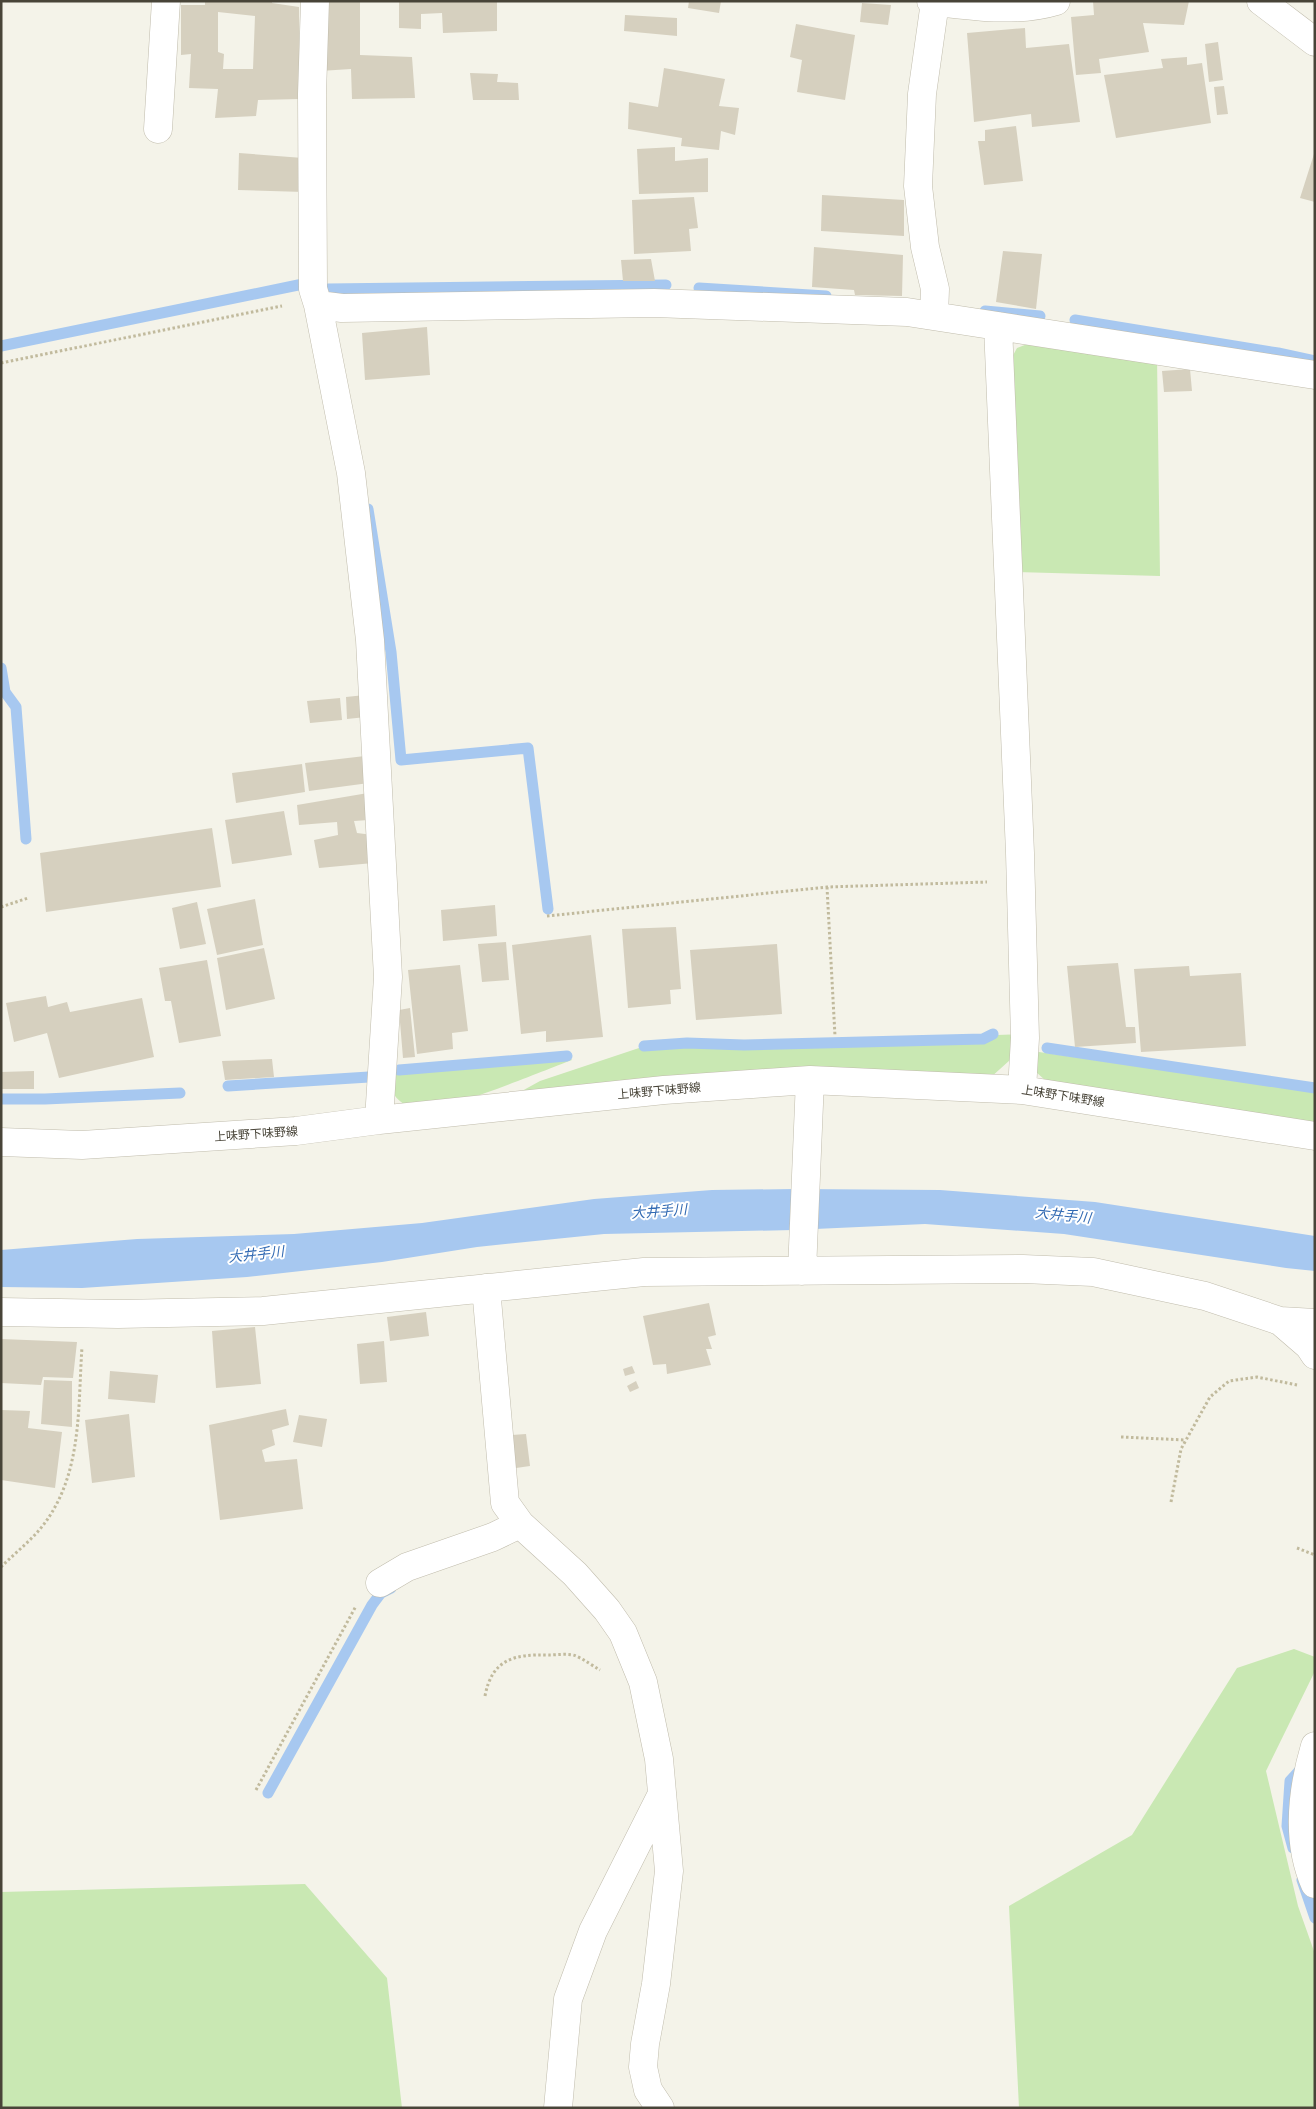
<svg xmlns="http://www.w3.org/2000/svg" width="1316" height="2109" font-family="'DM Sans','Noto Sans JP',sans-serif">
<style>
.green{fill:#c9e8b3}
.water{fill:#a7c8f0}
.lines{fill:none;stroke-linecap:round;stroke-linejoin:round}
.stream{stroke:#a7c8f0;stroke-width:11}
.building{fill:#d6d0bf;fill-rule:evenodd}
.street-casing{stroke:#c0bcac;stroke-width:29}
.path{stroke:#c1ba9d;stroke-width:3;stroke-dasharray:2.5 2.5;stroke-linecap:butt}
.street{stroke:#fff;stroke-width:28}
.labels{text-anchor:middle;stroke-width:4;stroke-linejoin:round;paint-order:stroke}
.street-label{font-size:12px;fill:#484438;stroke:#fff}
.water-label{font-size:14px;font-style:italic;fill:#326ab3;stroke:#fff}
</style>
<rect width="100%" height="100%" fill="#f4f3e9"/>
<!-- green -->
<path class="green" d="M1030,343L1157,357L1160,576L1016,572L1010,361L1017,348Z
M1021,1034L1010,1060L990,1078L511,1097L540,1081L639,1048L750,1047L929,1043L986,1041L997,1035Z
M1032,1051L1315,1092V1125L1046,1081L1035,1071Z
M570,1058L572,1060C545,1070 440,1114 419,1110C399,1106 390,1093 386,1074Z
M1294,1649L1315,1657V1671L1266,1771L1298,1906L1315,1954V2108H1019L1009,1906L1132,1835L1237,1668Z
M305,1884L387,1978L402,2108H1V1892Z"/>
<!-- water -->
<path class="water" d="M795,1189L940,1190L1095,1202L1315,1236V1271L1286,1268L1064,1234L925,1224L793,1230L604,1234L477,1247L382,1262L247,1277L82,1288L1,1287V1250L137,1239L294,1234L422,1223L594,1199L712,1190Z"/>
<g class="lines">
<!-- stream -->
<path class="stream" d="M699,288L826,296
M328,289L666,285
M985,311L1040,316
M1075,320L1278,353L1315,361
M1,346L303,284
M368,509L391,652L401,760L528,748L548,909
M1,668L5,692L16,707L26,839
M644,1046L687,1043L744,1045L983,1039L993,1034
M1047,1048L1315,1088
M399,1070L567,1056
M228,1086L369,1077
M1,1099H45L180,1093
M268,1793L372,1605L381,1593L391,1588
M1293,1848L1287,1826L1290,1781L1301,1769
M1302,1880L1315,1918"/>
</g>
<!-- building -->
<path class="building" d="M205,1H272V3L299,7L300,99L258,100L256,116L215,118L218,89L189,88L191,54L181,55V5H205ZM218,12L255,16L253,69H223L224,54L218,52Z
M320,1H360V55L412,57L415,98L352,99L351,69L320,71Z
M399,1H497V31L443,33L442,13L421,14V29L399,28Z
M689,1H721L719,13L688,8Z
M1093,1H1189L1184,25L1143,23L1149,52L1099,59L1101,73L1076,75L1071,17L1094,15Z
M862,3L891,5L888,25L860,22Z
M625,15L677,18V36L624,31Z
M796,24L855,35L845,100L797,92L802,60L790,57Z
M1025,28L1026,48L1069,44L1080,122L1032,127L1031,114L974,122L967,33Z
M1218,42L1223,80L1209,82L1205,44Z
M1187,57V65L1202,63L1211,123L1116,138L1104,75L1163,68L1161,59Z
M664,68L725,79L719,106L739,108L735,135L721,131L719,150L681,146L682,138L628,129L629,102L658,107Z
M470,73L498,74L497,82L518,83L519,100H473Z
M1224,86L1228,114L1217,115L1214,87Z
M1016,126L1023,181L984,185L978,141H985V130Z
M675,147V161L708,158V192L639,194L637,149Z
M239,153L303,158L304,192L238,190Z
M1314,154H1315V202L1300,198Z
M822,195L904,200V236L821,231Z
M694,197L698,228L689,229L691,251L634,254L632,200Z
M814,247L903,255L902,296L855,295L854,290L812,287Z
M1003,251L1042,254L1036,309L996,302Z
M651,259L655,281H623L621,260Z
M427,327L430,375L365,380L362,333Z
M1190,369L1192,391L1164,392L1162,371Z
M365,695L366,717L347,719L346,697Z
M340,698L342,720L310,723L307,701Z
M365,756L369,783L309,791L305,763Z
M302,764L305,792L236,803L232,773Z
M368,793L369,820L354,821L357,833L373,835V863L319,868L314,840L338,835L337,822L299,825L297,805Z
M284,811L292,855L232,864L225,820Z
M212,828L221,887L46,912L40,853Z
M255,899L263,945L217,955L207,909Z
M197,902L206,944L180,949L172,908Z
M495,905L497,936L443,941L441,910Z
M676,927L681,989L670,990L671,1004L628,1008L622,929Z
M591,935L603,1037L546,1042V1031L521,1034L512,945Z
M506,942L509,980L482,982L478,944Z
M777,944L782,1014L696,1020L690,950Z
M264,948L275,999L226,1010L217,958Z
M207,960L221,1036L179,1043L171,1001H165L159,968Z
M1118,963L1126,1027H1135L1136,1043L1075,1047L1067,966Z
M460,965L468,1031L452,1033L453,1049L417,1054L408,970Z
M1189,966L1190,976L1241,973L1246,1046L1141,1052L1134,969Z
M46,996L48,1007L67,1002L70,1012L142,998L154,1057L59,1078L47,1033L14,1042L6,1003Z
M410,1008L415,1057L403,1058L399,1010Z
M272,1059L274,1077L225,1080L222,1061Z
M34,1071V1089H1V1072Z
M709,1303L716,1335L708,1337L712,1349H706L711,1365L667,1374L666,1364L653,1365L643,1316Z
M426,1312L429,1336L390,1341L387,1317Z
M255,1327L261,1384L216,1388L212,1331Z
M1,1339L77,1342L73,1378L43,1377L41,1385L1,1383Z
M384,1341L387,1382L360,1384L357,1344Z
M632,1366L635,1373L625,1376L623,1369Z
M110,1371L158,1375L155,1403L108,1399Z
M44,1380L72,1381V1427L41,1424Z
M636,1381L639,1388L630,1392L627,1386Z
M286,1409L289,1425L272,1430L275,1445L262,1450L265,1462L297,1459L303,1509L220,1520L209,1425Z
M1,1410L30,1411L28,1428L62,1432L55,1488L1,1480Z
M129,1414L135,1477L92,1483L85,1420Z
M299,1415L327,1419L322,1447L293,1442Z
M526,1434L530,1466L516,1468L512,1435Z"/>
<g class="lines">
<defs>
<path id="street" d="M315,1L312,94L313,289L318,305L351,473L370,640L388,977L379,1120
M931,1C972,6 1016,13 1056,1
M1261,1L1315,42
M158,129L166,1
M318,305L342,308L654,303L907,312L1315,375
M934,316L935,289L925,247L918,186L922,94L935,2
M998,326L1020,853L1025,1038L1022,1090
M1,1142L82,1145L296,1131L379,1120L664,1090L810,1080L1022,1090L1315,1136
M802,1271L810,1080
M486,1288L505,1503L520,1524L575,1574L607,1610L623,1633L643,1682L659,1759L669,1871L656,1984L645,2044L643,2067L648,2090L660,2108
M1,1312L118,1314L263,1311L644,1272L1023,1269L1093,1272L1205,1296L1280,1321L1315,1323
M1280,1321L1309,1346L1315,1355
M380,1583L407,1567L493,1537L520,1524
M1315,1746C1302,1790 1296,1841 1315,1884
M558,2108L568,1999L593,1931L662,1794"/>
</defs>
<!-- street casing -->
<use href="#street" class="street-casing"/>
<!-- path -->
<path class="path" d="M1,363L282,306
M827,887L835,1036
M1,907L28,898
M547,916L827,887L987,882
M1121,1437L1185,1440
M1171,1502L1181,1449L1210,1397L1229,1381L1257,1377L1297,1385
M1297,1548L1315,1555
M1,1567C17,1551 37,1536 49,1517C82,1467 78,1405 82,1347
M485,1696C492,1659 514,1654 549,1655C557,1655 569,1653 576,1656C585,1660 593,1666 600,1670
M256,1790L356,1606"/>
<!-- street -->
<use href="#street" class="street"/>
</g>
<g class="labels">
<!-- street labels -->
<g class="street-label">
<text transform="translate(659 1091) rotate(-5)" y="4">上味野下味野線</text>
<text transform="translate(1063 1096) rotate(9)" y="4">上味野下味野線</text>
<text transform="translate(256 1134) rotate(-4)" y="4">上味野下味野線</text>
</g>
<!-- water labels -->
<g class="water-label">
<text transform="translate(659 1211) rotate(-4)" y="5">大井手川</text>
<text transform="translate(1063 1215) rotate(6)" y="5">大井手川</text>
<text transform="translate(256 1254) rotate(-6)" y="5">大井手川</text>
</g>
</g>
<!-- border -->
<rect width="1316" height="2109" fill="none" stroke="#484438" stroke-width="5"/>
</svg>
